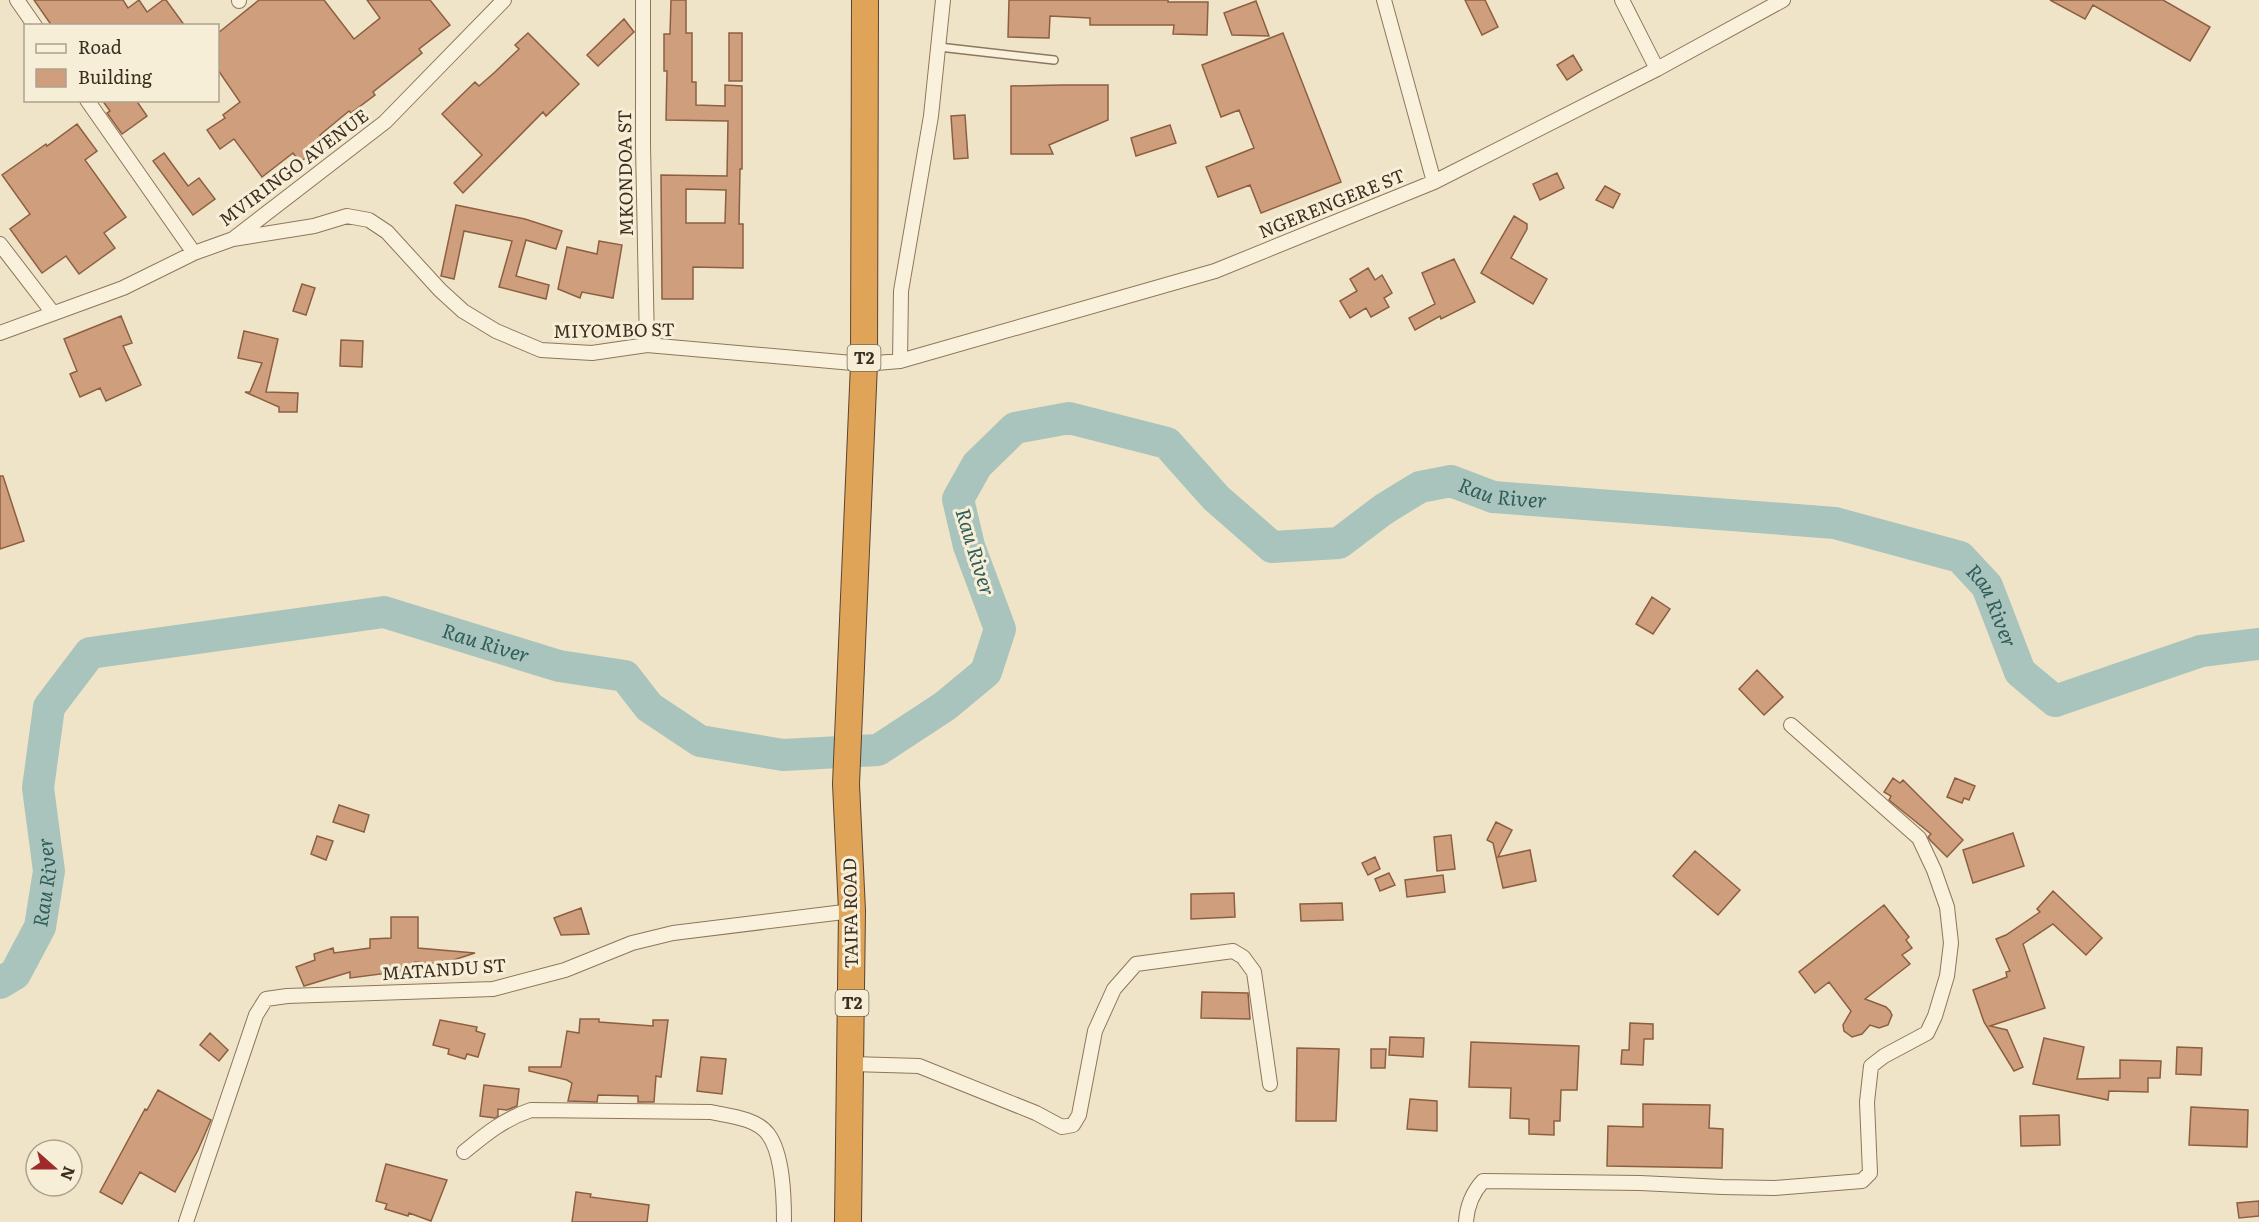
<svg xmlns="http://www.w3.org/2000/svg" width="2259" height="1222" font-family="Literata,serif">
<style>
.lines{fill:none;stroke-linecap:round;stroke-linejoin:round}
.river{stroke:#a9c4bc;stroke-width:32}
.building{fill:#cf9f7d;stroke:#8d5f41;stroke-width:1.5;fill-rule:evenodd}
.lane-casing{stroke:#8d765c;stroke-width:10}
.street-casing{stroke:#8d765c;stroke-width:16}
.highway-casing{stroke:#5b4430;stroke-width:28}
.lane{stroke:#faf1dc;stroke-width:7}
.street{stroke:#faf1dc;stroke-width:14}
.highway{stroke:#e0a458;stroke-width:26}
.labels{text-anchor:middle;stroke-width:6;stroke-linejoin:round;paint-order:stroke}
.shield{fill:#f7eed8;stroke:#756857;stroke-width:1.5}
.shield-label{font-size:16px;font-weight:bold;fill:#3d2e20}
.street-label{font-size:18px;fill:#3d2e20;stroke:#f7eed8}
.water-label{font-size:20px;font-style:italic;fill:#2f5d5a;stroke:#f7eed8}
</style>
<rect width="100%" height="100%" fill="#f0e4c8"/>
<g class="lines">
<!-- river -->
<path class="river" id="s1" d="M0,983L15,974L40,927L49,871L38,788L49,707L90,653L384,612L559,666L625,676L649,707L700,741L783,755L878,750L945,706L986,672L1000,629L969,546L958,499L977,465L1015,428L1069,418L1167,443L1216,498L1272,547L1339,543L1384,509L1420,487L1451,481L1493,497L1835,523L1960,557L1987,586L2020,672L2055,701L2201,651L2259,644"/>
</g>
<!-- building -->
<path class="building" d="M34,0H123L128,8L139,0L147,12L163,0H166L185,26H52Z
M259,0H324L354,39L380,18L367,0H430L450,25L419,49L422,53L373,92L375,95L351,113L349,111L320,135L326,143L300,162L293,153L262,177L234,139L220,149L207,130L225,118L223,115L240,102L218,70V33Z
M671,0H686V33H692V82H696V105L725,106V85L742,86V169H740L739,224H743V268L693,267V299H662L661,175L727,176L728,121L666,120L667,71H664V34H670ZM686,189L726,190L725,223H686Z
M1009,0H1168V2H1208L1207,35L1173,34L1174,25H1090V18L1050,16L1049,38L1008,37Z
M1465,0H1485L1498,27L1482,35Z
M2050,0H2163L2210,27L2190,61L2093,5L2085,19Z
M1256,1L1269,36L1232,35L1224,13Z
M624,19L634,32L598,66L587,55Z
M528,33L579,84L546,116L543,112L463,193L454,183L482,155L442,114L475,82L479,86L495,72L519,49L515,45Z
M729,33H742V81H729Z
M1283,33L1341,182L1261,213L1250,185L1218,197L1206,167L1254,148L1239,110L1221,117L1202,65Z
M1573,55L1582,70L1567,80L1557,65Z
M1062,85H1108V120L1049,145L1053,154H1011V86Z
M102,100H136L147,116L122,134L107,113L110,111Z
M965,115L968,158L954,159L951,116Z
M77,124L97,151L85,160L126,217L104,233L115,248L79,274L66,256L42,273L10,229L30,214L2,175L46,144L47,146Z
M1170,125L1176,143L1136,156L1131,138Z
M164,153L188,186L199,178L215,199L193,215L153,161Z
M1557,173L1564,188L1540,200L1533,184Z
M1605,186L1620,194L1613,208L1596,200Z
M456,205L525,219L562,231L556,249L526,240L516,276L549,285L546,299L499,287L512,241L464,231L454,279L441,276Z
M1514,216L1527,224V229L1511,258L1547,279L1533,304L1481,273Z
M599,241L622,245L613,298L582,292L580,298L558,289L567,247L597,254Z
M1454,259L1475,302L1441,319L1440,316L1415,330L1409,318L1435,304L1422,273Z
M1368,268L1375,280L1382,275L1392,293L1384,298L1389,307L1371,317L1366,308L1350,318L1340,301L1357,291L1350,279Z
M302,284L315,288L306,315L293,311Z
M121,316L132,343L123,346L141,385L106,401L100,388L80,397L70,374L77,371L64,339Z
M244,331L278,339L266,392L298,393L297,412H279V407L245,392H250L262,363L238,358Z
M341,340L363,341L362,367L340,366Z
M0,476H3L24,541L0,549Z
M1652,597L1670,609L1653,634L1636,624Z
M1757,670L1783,697L1764,715L1739,689Z
M1893,778L1900,783L1903,780L1963,840L1947,857L1930,840L1928,837L1931,834L1889,800L1891,796L1884,792Z
M1955,778L1975,786L1969,800L1964,798L1962,803L1947,797Z
M339,805L369,815L364,832L333,822Z
M1496,822L1512,830L1498,857L1530,850L1536,881L1503,888L1493,843L1487,840Z
M2013,833L2024,866L1973,883L1963,850Z
M1451,835L1455,869L1437,871L1434,837Z
M317,836L333,841L326,860L311,854Z
M1695,851L1740,890L1718,915L1673,876Z
M1375,857L1380,869L1368,875L1362,863Z
M1389,873L1395,885L1380,891L1375,879Z
M1443,875L1445,892L1407,897L1405,880Z
M2053,891L2102,938L2086,955L2053,924L2023,944L2045,1008L1990,1026L2007,1030L2023,1067L2014,1071L1984,1022L1973,990L2007,977L2006,972L2010,971L1996,939L2006,935L2040,912L2037,909Z
M1234,893L1235,917L1191,919V894Z
M1342,903L1343,920L1301,921L1300,904Z
M1884,905L1909,937L1906,940L1912,948L1902,955L1910,964L1865,999L1886,1007L1890,1011L1892,1015L1888,1025L1879,1028L1870,1025L1862,1034L1852,1037L1844,1031L1843,1025L1851,1011L1829,982L1815,993L1799,972Z
M581,908L589,934L561,935L554,918Z
M391,917H418V948L475,953L441,964L415,962V979H388V973L350,978V972L304,986L296,967L315,960L314,954L333,948L334,953L370,948V939L391,938Z
M1202,992L1248,993L1250,1019L1201,1018Z
M580,1019H599V1022L653,1026V1020H668L661,1077L656,1076L654,1102H638V1096L598,1095L597,1102L568,1101L572,1083L567,1080L529,1071V1067H561L567,1031L579,1033Z
M440,1020L477,1027L476,1031L485,1034L478,1057L467,1054L465,1059L448,1054L449,1049L433,1045Z
M1630,1023L1653,1024V1039H1644L1643,1065L1621,1064L1622,1050H1629Z
M210,1033L228,1050L219,1061L200,1045Z
M1390,1037L1424,1038L1423,1057L1389,1055Z
M2044,1038L2084,1047L2077,1079L2120,1078V1060L2161,1061L2160,1078H2148V1092L2109,1091L2108,1100L2033,1084Z
M1471,1042L1579,1046L1577,1090H1561L1560,1121H1554V1135L1529,1134V1119L1510,1118L1511,1088L1469,1087Z
M2177,1047L2202,1048L2201,1075L2176,1074Z
M1297,1048L1339,1049L1336,1121H1296Z
M1371,1049H1386L1385,1068H1371Z
M701,1057L726,1059L722,1094L697,1091Z
M484,1085L519,1089L517,1106L507,1110L498,1109V1116L495,1118L480,1116Z
M158,1090L211,1120L198,1150L175,1192L140,1172L122,1204L100,1192L145,1109L147,1110Z
M1410,1099L1437,1101V1131L1407,1129Z
M1643,1104L1710,1105L1709,1128L1723,1129L1722,1168L1607,1166L1608,1126L1643,1127Z
M2191,1107L2248,1110L2247,1147L2189,1145Z
M2059,1115L2060,1145L2021,1146L2020,1116Z
M386,1164L447,1180L431,1221L409,1213L408,1216L385,1209L387,1204L376,1201Z
M576,1192L591,1194L590,1197L649,1205L647,1222H572Z
M2259,1201V1216L2239,1218L2237,1203Z"/>
<g class="lines">
<defs>
<path id="lane" d="M939,47L1054,60"/>
<path id="street" d="M17,0L35,26
M239,0V1
M643,0V146L647,345
M1384,0L1434,182
M1622,0L1657,69
M87,100L194,253
M233,239L314,226L347,216L369,220L387,232L440,290L463,311L496,331L541,350L592,353L647,345L864,364L900,361L1215,271L1434,182L1657,69L1783,0
M0,244L53,313
M0,333L123,288L194,253L233,239L385,122L504,0
M900,361L901,291L931,116L943,0
M852,1064L919,1066L1036,1113L1062,1127L1073,1125L1079,1115L1095,1031L1114,989L1136,964L1233,951L1243,957L1254,972L1270,1084
M464,1152C486,1134 504,1119 531,1110L711,1112C729,1116 756,1118 768,1134C783,1154 784,1197 784,1222
M186,1222L256,1015L266,999L287,996L493,989L565,970L632,943L673,933L852,911
M1466,1222C1467,1206 1472,1193 1483,1181L1640,1183L1722,1187L1775,1188L1862,1181L1870,1173L1867,1102L1871,1066L1884,1056L1927,1033L1935,1016L1947,976L1951,943L1947,907L1934,870L1919,838L1791,725"/>
<path id="highway" d="M848,1222L852,911L846,784L864,364L865,0"/>
</defs>
<!-- lane casing -->
<use href="#lane" class="lane-casing"/>
<!-- street casing -->
<use href="#street" class="street-casing"/>
<!-- highway casing -->
<use href="#highway" class="highway-casing"/>
<!-- lane -->
<use href="#lane" class="lane"/>
<!-- street -->
<use href="#street" class="street"/>
<!-- highway -->
<use href="#highway" class="highway"/>
</g>
<g class="labels">
<!-- shield labels -->
<g class="shield">
<rect x="847.5" y="345" width="33" height="26" rx="4.5"/>
<rect x="835.5" y="990" width="33" height="26" rx="4.5"/>
</g>
<g class="shield-label">
<text x="864" y="364">T2</text>
<text x="852" y="1009">T2</text>
</g>
<!-- street labels -->
<g class="street-label">
<text transform="translate(294 168) rotate(-37)" y="6">MVIRINGO AVENUE</text>
<text transform="translate(626 173) rotate(-91)" y="6">MKONDOA ST</text>
<text transform="translate(1332 204) rotate(-22)" y="6">NGERENGERE ST</text>
<text transform="translate(614 331) rotate(-1)" y="6">MIYOMBO ST</text>
<text transform="translate(851 913) rotate(-91)" y="6">TAIFA ROAD</text>
<text transform="translate(444 970) rotate(-4)" y="6">MATANDU ST</text>
</g>
<!-- water labels -->
<g class="water-label">
<text dy="7" stroke="none"><textPath href="#s1" startOffset="2150">Rau River</textPath></text>
<text transform="translate(975 552) rotate(73)" y="7">Rau River</text>
<text dy="7" stroke="none"><textPath href="#s1" startOffset="2673">Rau River</textPath></text>
<text dy="7" stroke="none"><textPath href="#s1" startOffset="764">Rau River</textPath></text>
<text dy="7" stroke="none"><textPath href="#s1" startOffset="116">Rau River</textPath></text>
</g>
</g>
<!-- legend -->
<rect x="24" y="24" width="195" height="78" fill="#f7eed8" stroke="#ada18e" stroke-width="1.5"/>
<rect x="36" y="44" width="30" height="9" fill="#faf1dc" stroke="#ada18e" stroke-width="1.5"/>
<text x="78" y="54" font-size="18" fill="#3d2e20">Road</text>
<rect x="36" y="69" width="30" height="18" fill="#cf9f7d" stroke="#ada18e" stroke-width="1.5"/>
<text x="78" y="84" font-size="18" fill="#3d2e20">Building</text>
<!-- north arrow -->
<g transform="translate(54 1168) rotate(111)"><circle r="28" fill="#f7eed8" stroke="#ada18e" stroke-width="1.5"/>
<path d="M0-4.5L10 22L0 15L-10 22Z" fill="#9e2a2b"/>
<text y="-9" font-size="16" font-weight="bold" text-anchor="middle" fill="#3d2e20">N</text>
</g>
</svg>
